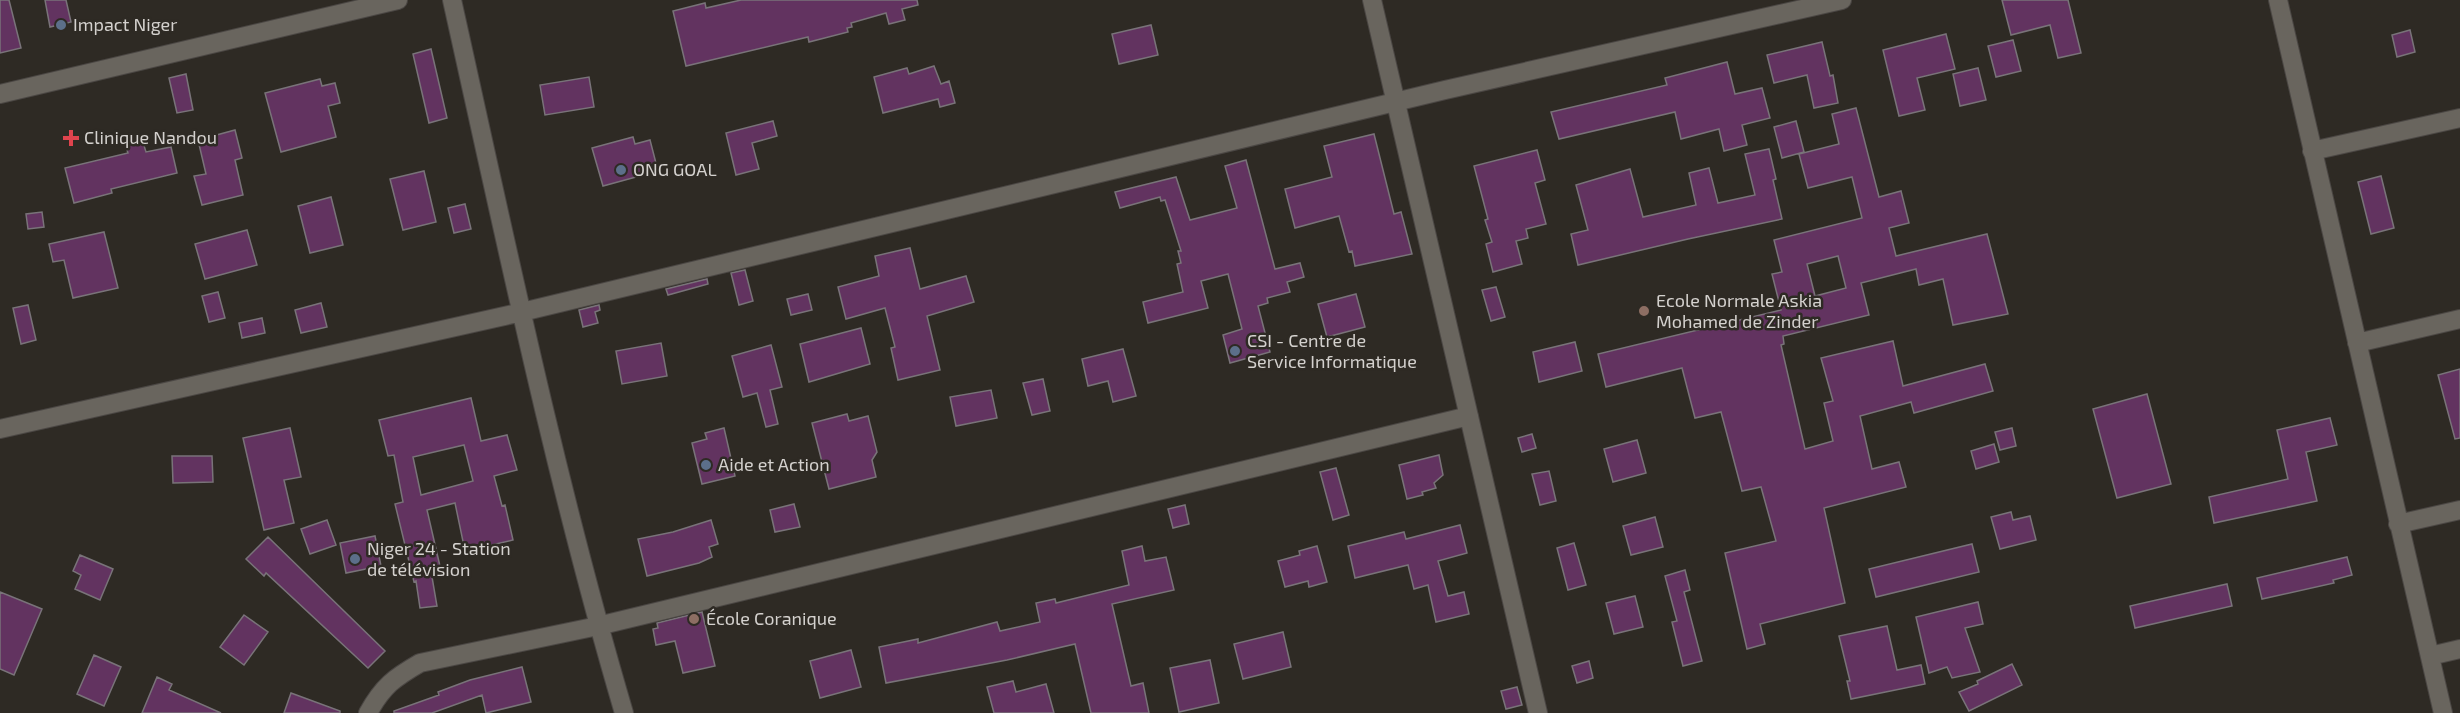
<svg xmlns="http://www.w3.org/2000/svg" width="2460" height="713" font-family="'Exo 2',sans-serif">
<style>
.building{fill:#623360;stroke:#797379;stroke-width:1.5;fill-rule:evenodd}
.lines{fill:none;stroke-linecap:round;stroke-linejoin:round}
.minor-casing{stroke:#4b4744;stroke-width:20}
.minor{stroke:#69655e;stroke-width:18}
.service-dot{fill:#5c6f8a;stroke:#2e2a24;stroke-width:2}
.health-dot{fill:#e0444e;stroke:#2e2a24;stroke-width:2}
.education-dot{fill:#8d6e63;stroke:#2e2a24;stroke-width:2}
.labels{text-anchor:middle;stroke-width:5;stroke-linejoin:round;paint-order:stroke}
.poi-label{font-size:18px;fill:#d4d1ce;stroke:#2e2a24;text-anchor:start}
</style>
<rect width="100%" height="100%" fill="#2e2a24"/>
<!-- building -->
<path class="building" d="M0,0H9L21,48L0,53Z
M45,0H66L71,22L50,27Z
M741,0H917L918,5L902,9L905,20L889,24L886,13L851,23L852,27L847,28L848,32L809,42L808,37L686,66L673,11L705,3L706,8Z
M2002,0H2068L2081,53L2058,58L2050,25L2011,35Z
M1151,25L1158,55L1119,64L1112,34Z
M2410,30L2415,52L2397,57L2392,35Z
M1946,34L1955,69L1917,78L1925,110L1899,116L1883,50Z
M2013,40L2021,71L1996,77L1988,46Z
M1822,42L1830,76L1833,75L1838,103L1814,108L1807,75L1774,83L1767,55Z
M431,49L447,118L429,123L413,54Z
M1727,62L1735,94L1762,88L1770,118L1742,125L1747,145L1724,151L1719,129L1681,139L1675,112L1559,139L1551,112L1667,85L1665,78Z
M934,66L941,84L949,81L955,103L940,107L938,99L883,113L874,77L907,68L909,74Z
M1978,68L1986,100L1960,106L1953,74Z
M186,74L193,110L177,113L169,78Z
M589,77L594,107L545,115L540,85Z
M320,79L322,86L335,83L340,103L328,106L336,137L281,152L265,93Z
M1856,108L1879,197L1901,191L1909,223L1889,228L1896,256L1987,234L2008,314L1953,325L1943,279L1919,285L1916,269L1861,283L1869,315L1783,336L1784,344L1781,345L1805,449L1833,441L1824,403L1833,401L1821,358L1893,341L1903,386L1985,364L1993,391L1914,413L1911,402L1860,416L1872,469L1899,462L1906,487L1824,508L1845,603L1760,624L1765,644L1747,649L1725,553L1776,541L1761,487L1742,491L1721,412L1695,418L1682,368L1606,387L1598,354L1781,310L1772,274L1782,272L1774,240L1862,218L1852,177L1808,188L1799,154L1839,144L1832,114ZM1838,256L1846,288L1815,296L1807,264Z
M773,121L777,136L752,143L759,169L736,175L726,133Z
M1796,121L1804,152L1782,158L1774,127Z
M235,130L242,158L235,160L243,195L202,205L194,176L206,174L198,140Z
M1374,134L1394,214L1401,212L1412,254L1355,266L1352,251L1349,252L1339,216L1295,228L1285,189L1332,177L1324,146Z
M633,137L635,144L650,140L658,171L603,186L592,148Z
M142,139L146,152L171,147L177,173L111,189L112,193L74,203L65,168L128,153L125,144Z
M1769,149L1776,179L1773,180L1782,219L1688,239L1578,265L1571,234L1588,230L1576,185L1630,169L1643,217L1696,205L1689,173L1709,168L1718,203L1755,195L1745,154Z
M1537,150L1545,180L1535,183L1546,224L1526,229L1528,238L1516,241L1522,264L1493,272L1486,244L1492,242L1485,220L1488,219L1474,166Z
M1246,160L1275,269L1300,263L1304,277L1287,282L1290,292L1267,298L1268,303L1258,306L1270,352L1230,363L1223,335L1242,329L1228,274L1201,281L1208,308L1148,323L1143,302L1183,292L1177,264L1181,263L1178,251H1181L1165,200L1161,201L1160,197L1120,208L1115,192L1176,177L1190,220L1237,208L1225,166Z
M424,171L436,222L403,230L390,179Z
M2381,176L2394,228L2371,234L2358,182Z
M331,197L343,245L310,253L298,206Z
M465,204L471,229L454,233L448,208Z
M42,212L44,227L28,229L26,214Z
M247,230L257,265L205,279L195,244Z
M104,232L118,288L73,298L64,260L53,262L49,244Z
M910,248L920,289L966,276L974,302L927,316L940,370L898,380L891,348L895,347L885,308L846,319L838,287L879,276L875,256Z
M745,270L753,301L739,305L731,273Z
M707,279L708,284L668,295L666,289Z
M1496,287L1505,317L1491,321L1482,290Z
M218,292L225,318L209,322L202,296Z
M808,294L812,310L791,315L787,299Z
M1356,294L1365,327L1327,337L1318,304Z
M321,303L327,327L301,333L295,310Z
M28,305L36,340L21,344L13,308Z
M599,305L600,310L595,312L598,323L583,327L579,310Z
M262,318L265,333L242,338L239,323Z
M861,328L870,364L809,382L800,344Z
M1575,342L1582,371L1539,382L1533,352Z
M661,343L667,376L622,384L616,351Z
M771,345L782,387L770,390L778,424L766,427L757,393L743,397L732,356Z
M1123,349L1136,396L1113,402L1108,381L1088,386L1082,359Z
M2460,369V438L2455,439L2438,375Z
M1043,379L1050,411L1032,415L1023,383Z
M991,390L997,418L956,426L950,397Z
M2147,394L2171,484L2117,498L2093,409Z
M471,398L481,441L507,435L517,470L494,476L502,506L505,505L513,540L465,551L455,503L427,510L442,575L432,577L437,606L420,608L416,581L414,582L395,504L403,502L394,455L388,456L379,420ZM464,445L473,481L421,495L413,457Z
M847,414L849,421L868,416L877,452L872,460L876,477L829,489L812,423Z
M2330,418L2337,445L2306,452L2317,501L2214,523L2209,497L2288,479L2277,430Z
M290,428L301,477L284,480L294,523L264,530L243,438Z
M724,428L735,476L702,484L692,443L707,439L705,433Z
M2012,428L2016,446L2000,450L1995,432Z
M1532,434L1536,448L1522,452L1518,438Z
M1637,440L1646,473L1613,482L1604,449Z
M1994,444L1999,462L1976,469L1971,451Z
M1439,455L1443,475L1434,483L1436,488L1422,492L1423,495L1407,499L1399,465Z
M172,456H212L213,482L173,483Z
M1336,468L1349,515L1333,520L1320,472Z
M1549,471L1556,501L1540,505L1532,474Z
M794,504L800,527L775,532L770,510Z
M1185,505L1189,524L1173,528L1168,509Z
M2011,512L2013,520L2030,516L2036,540L2000,549L1991,517Z
M1655,517L1663,547L1631,555L1623,526Z
M327,520L336,545L310,554L301,529Z
M711,520L718,544L709,547L712,557L699,563L647,576L638,539L673,532Z
M1460,525L1467,553L1438,561L1448,596L1464,592L1469,614L1436,622L1428,585L1414,589L1408,565L1355,578L1348,546L1404,532L1406,539Z
M375,536L381,566L346,573L340,543Z
M268,537L385,651L368,668L266,573L264,576L246,559Z
M1574,543L1586,585L1568,590L1557,548Z
M1972,544L1979,572L1876,597L1869,569Z
M1142,546L1145,561L1166,557L1174,590L1112,604L1131,686L1143,683L1149,713H1091L1075,644L1007,660L886,683L879,647L918,639V643L997,622L1000,631L1040,622L1036,603L1055,599L1056,603L1129,585L1122,551Z
M1317,546L1327,582L1309,587L1308,581L1285,587L1278,561L1300,555L1299,551Z
M80,555L113,569L100,600L75,589L81,575L73,571Z
M2347,557L2352,575L2333,580L2334,583L2262,599L2257,578Z
M1685,570L1690,590L1684,592L1702,661L1683,666L1672,622L1677,621L1665,576Z
M2227,584L2232,606L2135,628L2130,606Z
M0,592L42,609L14,675L0,669Z
M1635,596L1643,627L1614,634L1606,603Z
M1978,602L1983,624L1965,628L1980,672L1952,678L1947,667L1929,673L1916,617Z
M702,612L715,666L683,673L675,641L656,645L653,629L658,628L657,623Z
M244,615L268,632L244,665L220,647Z
M1887,626L1897,670L1921,665L1925,684L1851,699L1847,681H1850L1839,636Z
M1283,632L1291,667L1243,679L1234,644Z
M851,650L861,687L820,698L810,661Z
M94,655L121,667L104,706L77,694Z
M1210,660L1219,703L1179,712L1170,668Z
M1589,661L1593,678L1577,683L1572,666Z
M2012,664L2022,685L1969,711L1959,692L1978,684L1977,681Z
M522,667L531,702L486,713L482,695L432,713H394V711L439,695L438,692L470,680Z
M157,677L172,684L169,690L221,713H142Z
M1013,681L1016,692L1046,684L1054,713H994L987,687Z
M1517,687L1522,705L1506,709L1501,691Z
M291,693L340,711V713H284Z"/>
<g class="lines">
<defs>
<path id="minor" d="M452,0C505,238 555,479 624,713
M1372,0L1538,713
M2278,0L2443,713
M0,94L398,0
M2312,151L2460,118
M2357,343L2460,319
M0,429L522,312L1445,90L1842,0
M2398,524L2460,510
M2430,656L2460,649
M368,713C383,686 394,678 420,663L598,626L1469,416"/>
</defs>
<!-- minor casing -->
<use href="#minor" class="minor-casing"/>
<!-- minor -->
<use href="#minor" class="minor"/>
</g>
<!-- markers -->
<g class="service-dot">
<circle cx="61" cy="25" r="6"/>
<circle cx="621" cy="170" r="6"/>
<circle cx="1235" cy="351" r="6"/>
<circle cx="706" cy="465" r="6"/>
<circle cx="355" cy="559" r="6"/>
</g>
<path class="health-dot" d="M68 129h6v6h6v6h-6v6h-6v-6h-6v-6h6z"/>
<g class="education-dot">
<circle cx="1644" cy="311" r="6"/>
<circle cx="694" cy="619" r="6"/>
</g>
<g class="labels">
<!-- poi labels -->
<g class="poi-label">
<text x="73" y="31">Impact Niger</text>
<text x="84" y="144">Clinique Nandou</text>
<text x="633" y="176">ONG GOAL</text>
<text x="1656" y="307">Ecole Normale Askia<tspan x="1656" dy="21">Mohamed de Zinder</tspan></text>
<text x="1247" y="347">CSI - Centre de<tspan x="1247" dy="21">Service Informatique</tspan></text>
<text x="718" y="471">Aide et Action</text>
<text x="367" y="555">Niger 24 - Station<tspan x="367" dy="21">de télévision</tspan></text>
<text x="706" y="625">École Coranique</text>
</g>
</g>
</svg>
